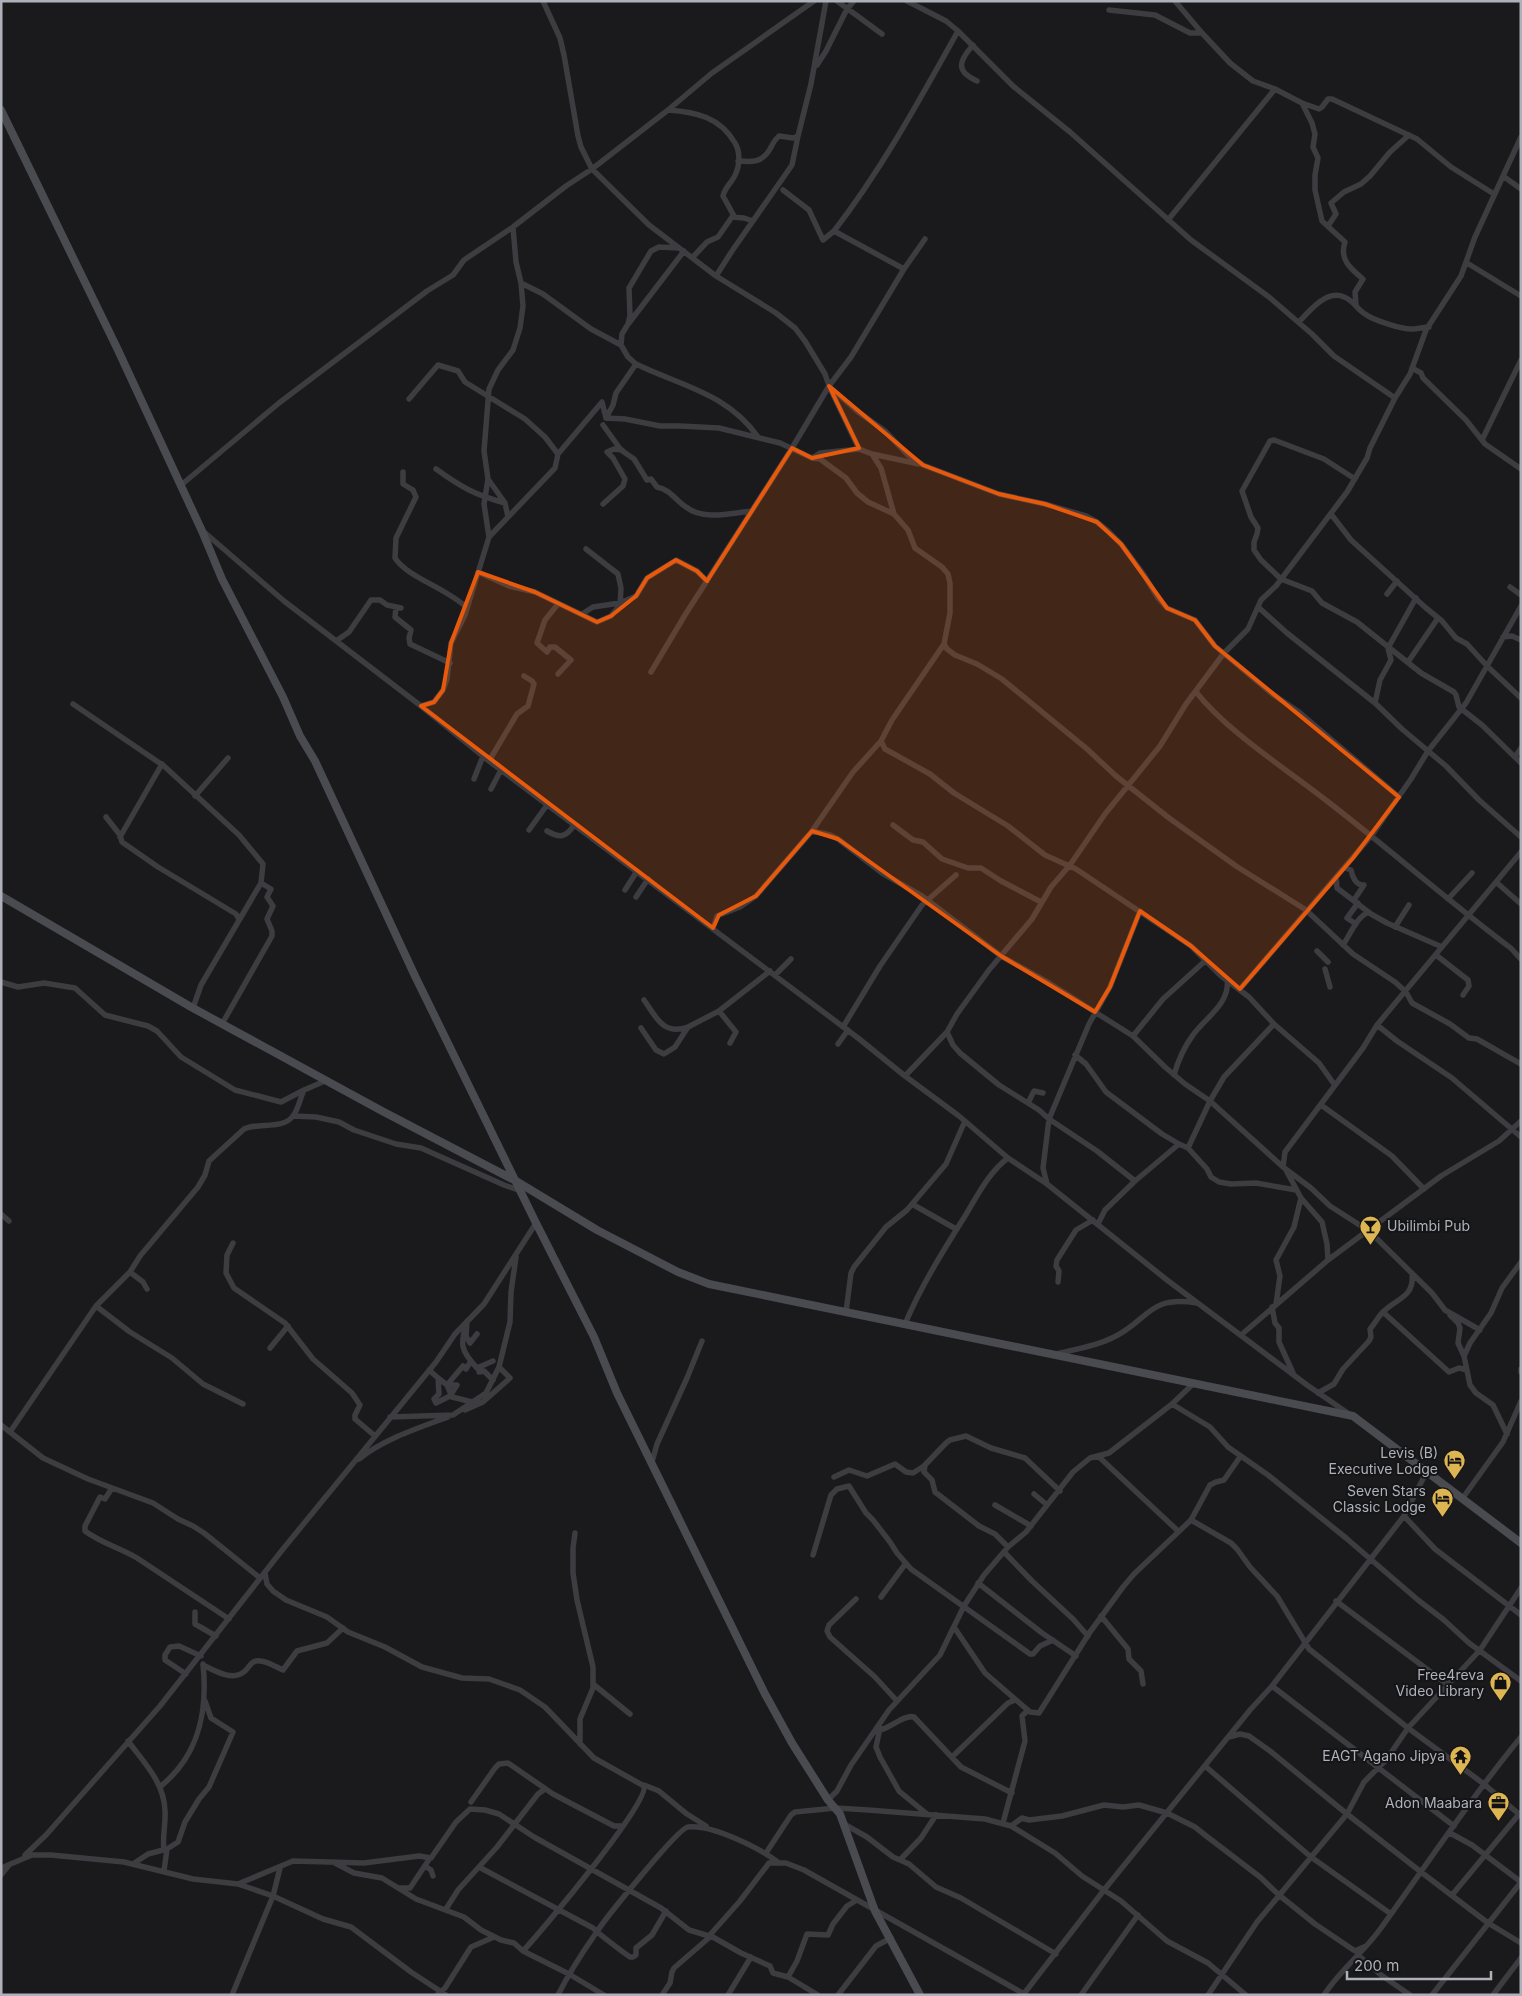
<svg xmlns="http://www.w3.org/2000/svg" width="1522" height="1996" font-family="Inter,sans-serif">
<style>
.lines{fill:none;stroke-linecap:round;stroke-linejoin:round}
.street{stroke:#3c3c41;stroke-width:5.5}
.secondary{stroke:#4a4b50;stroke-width:8}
.marked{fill:#e8590c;fill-opacity:0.2;stroke:#e8590c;stroke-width:4;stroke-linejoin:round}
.labels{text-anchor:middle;stroke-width:4;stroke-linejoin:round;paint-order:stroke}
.poi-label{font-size:14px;fill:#aeb1ba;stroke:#151517;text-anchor:end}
</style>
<rect width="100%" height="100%" fill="#1a1a1c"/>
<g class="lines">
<!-- street -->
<path class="street" d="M543,1L560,38L564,55L578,136L581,147L592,169L649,225L716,276L776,313L795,328L805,341L825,374L829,386L859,449L872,454L881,468L894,514L908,530L915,548L942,567L948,574L950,583V613L944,644L892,720L881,741L853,772L812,831L756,896L740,907L717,916L713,928
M837,1L882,34
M907,1L946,21L958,31L1013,86L1070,132L1191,240L1269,297L1312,334L1334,356L1395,398
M1175,1L1202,33
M1109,10L1155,15L1190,33H1202L1230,63L1253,81L1275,89L1302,103L1312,123L1315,134L1313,147L1318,158L1315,175V190L1322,221L1345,242C1339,260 1351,269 1363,279L1355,292L1356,305
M973,45C959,61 955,71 977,81
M817,65L826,51L847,9L854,1
M1302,103L1319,109L1322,107L1328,99H1332L1417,139L1451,167L1494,194
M668,110C696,112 720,117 735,143C740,151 740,164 736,173C733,182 725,186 723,196L734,216
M738,161C752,162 762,163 770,149C773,144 773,141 779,136L793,138L798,136
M1503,176L1521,189
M783,190L809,210L823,240L834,231L904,269
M1168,220L1275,89
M1328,226L1336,214L1331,203L1344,192L1361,184L1370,176L1390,152L1409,135
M834,231C882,169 920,99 958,31
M679,248L659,247L651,251L629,288L630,316L628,324L622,334L621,345L628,357L636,364C681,386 727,393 758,437
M693,257L707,242L718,237L732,217L744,218L753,221
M1467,263L1521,296
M716,276L732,251L792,165L798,136L811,84L826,1
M521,283L543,294L591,329L621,345
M1299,322C1309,311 1327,289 1344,297C1353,300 1357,309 1365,314C1373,320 1403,330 1413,329C1418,329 1424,327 1429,327
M629,323L684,251
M1412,368L1421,373L1423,378L1466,420L1485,444L1521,469
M832,389L857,411L885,431L908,455L923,465L999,494L1045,504L1086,516L1097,522L1108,531L1121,544L1144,575L1158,598L1167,608L1195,620L1215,646L1271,693L1299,712L1399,797
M409,399L438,365L458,371L465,382L525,419L545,437L558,454
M606,418L625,419L660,426H680L719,428L780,443L812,458L820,459L846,478L857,493L868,502L894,514
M606,418L613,405L616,393L636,364
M603,425L621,450L634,459L647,480L651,479L657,487C671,490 675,500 686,507C704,521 731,513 752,511
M1482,440L1521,360
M872,454L919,464
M812,458L820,453L859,449
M436,469C461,487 475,495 505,503
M403,472V484L413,490L416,497L396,538L395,558C408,578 447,588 467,608
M488,479L505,503L508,517
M1355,479L1324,459L1274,440L1270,441L1242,491L1251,517L1258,528L1257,534L1254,542V550L1261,560L1281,579L1312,591L1322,603L1357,622L1421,673L1454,692L1456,695L1459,707L1482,725L1521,763
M180,486L279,403L427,291L453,275L464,260L513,227L566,186L592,169L668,110L712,73L814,1
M603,504L623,486L625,479L613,458L607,452L614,449L622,450
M1331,514L1351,540L1426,608L1442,621L1456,638L1467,644L1487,666L1521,698
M204,532L284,601L421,706L489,761L858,1038L905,1076L959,1116L1008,1158L1047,1184L1167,1280L1307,1385L1349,1414
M489,537L555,468L558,454L602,402L606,418
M478,572L509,586L535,592L597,622L611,616L620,605L621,588L618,574L586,549
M1510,587L1521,595
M1387,594L1397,581
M396,607L395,617L411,630L409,638L410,644L450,663
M1258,607L1287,633L1375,703L1402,729L1446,766L1479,800L1521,837
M582,614L593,607L620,603L636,596L647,578L676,560L697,571L707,581
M1503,637L1512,636L1521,640
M336,641L349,632L371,600H380L387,605L401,608
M944,644L947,649L955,655L977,664L1002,679L1086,748L1116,776L1169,818L1236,866L1306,910L1353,954L1395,982L1406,992L1412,1003L1450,1024L1469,1038L1477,1039L1521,1064
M1408,662L1438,618
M651,672L685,615L792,448L829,386L851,357L904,269L925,239
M558,674L571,660L555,647H550L547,652L537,643L545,620L558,604
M1196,692C1229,733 1285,768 1327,801C1388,848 1446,899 1508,946C1513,949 1516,955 1521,959
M1375,703L1380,680L1391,660L1388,648L1416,598
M73,704L164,766L239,835L263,864L261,883L201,985L193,1008
M421,706L434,702L443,690L447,679L451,643L465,615L489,537L484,504L488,479L484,451L489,389L498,370L513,350L520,328L523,306L521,283L516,262L513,227
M881,741L885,749L930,774L954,793L1008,826L1045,855L1076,869L1191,946L1220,975L1249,997L1274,1024L1319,1063L1334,1084
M1515,757L1521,748
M489,761L517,714L528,706L534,684L532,681L524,676
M474,779L483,756
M491,789L501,770
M195,796L228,758
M106,817L120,835L122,842L158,867L236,914L239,919
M893,825L913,840L923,842L942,859L968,868H981L1001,881L1041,902
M529,830L547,805
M547,831C559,838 566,838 574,825
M812,831L830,835L838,839L882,873L922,896L1001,956L1049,983L1133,1036L1165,1067L1185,1084L1210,1101L1283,1167L1311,1188L1330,1206L1369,1231L1432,1293L1445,1310L1480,1330
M120,837L162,764
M1345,868L1351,870C1352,876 1356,886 1364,885L1354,900
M1336,877L1337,888L1371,914L1387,923L1442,947
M1496,882L1521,904
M625,890L637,871
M636,897L648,879
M1448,899L1472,873
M1356,924L1347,918L1358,903
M1395,927L1409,905
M1343,945C1350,935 1357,916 1369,912
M1317,951L1328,962
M1436,955L1468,980L1469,986L1463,995
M1325,969L1330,987
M775,975L791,959
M1,982L18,987L44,983L75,988L105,1015L148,1026L157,1031L181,1057L235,1090L281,1102L304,1090
M1240,989L1372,835L1411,779L1428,751L1466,703L1521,606
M644,1000C656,1017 663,1036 688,1027
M719,1011L736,1032L730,1043
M222,1024L272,936V931L267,919L273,906L267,897L271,889L261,883
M1377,1025L1397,1041L1452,1078L1521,1137
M843,1027L880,966L922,905L956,875
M641,1028L656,1050L664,1054L675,1047L688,1027L719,1011L770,971
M947,1032L953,1045L960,1053L999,1085L1039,1110L1049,1119L1097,1151L1135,1181
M1133,1036L1163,999L1205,961
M838,1044L848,1030
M1075,1055L1086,1064L1106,1092L1162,1134L1179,1144
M1174,1075C1178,1061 1184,1047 1193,1035C1205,1018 1231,1003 1227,979
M905,1076L947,1032L957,1014L989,970L1032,919L1051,887L1070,865L1105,814L1160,746L1186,704L1224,653L1248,629L1261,600L1276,586L1347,492L1367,458L1370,448L1395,398L1410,374L1426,330L1461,276L1475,237L1521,137
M1028,1103L1034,1091L1043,1093
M1321,1105L1392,1156L1424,1189
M293,1116L316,1117L339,1122L354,1130L396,1144L421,1148L504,1185L521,1191
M1188,1148L1210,1101L1224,1077L1274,1024
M1283,1167L1285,1152L1363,1048L1377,1025L1521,852
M1286,1170L1301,1198L1322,1222L1327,1244L1328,1260
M1047,1184L1043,1168L1049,1119L1089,1024L1110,987L1140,911
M912,1204L956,1229
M1,1214L9,1221
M1098,1224L1105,1210L1135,1181L1179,1144L1188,1148L1207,1169L1211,1177L1219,1182L1231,1184L1256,1183L1296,1190
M233,1243L227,1255L226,1273L234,1288L285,1323L313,1359L352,1393L360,1405L355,1415V1419L375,1436
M130,1272L140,1256L198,1187L205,1175L209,1161L244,1129C258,1122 283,1130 293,1116C299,1108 300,1098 304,1090L325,1081
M1058,1282L1059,1271L1056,1266L1057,1260L1076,1230L1093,1220
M1276,1304L1280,1276L1276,1260L1294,1227L1301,1198
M96,1306L130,1332L172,1358L203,1384L243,1404
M1272,1307L1275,1323L1279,1328V1342L1293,1373
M846,1312L851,1273L854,1267L886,1227L907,1210L946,1164L965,1121
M1383,1312L1449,1372L1459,1368L1467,1370
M1450,1315L1458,1323L1460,1328L1458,1343L1464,1356L1470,1385L1476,1393L1493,1405L1507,1434
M905,1324C921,1286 943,1251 965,1216C977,1196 989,1172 1008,1158
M477,1334L470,1343L466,1336L467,1321C460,1344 460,1350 477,1368L493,1361
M1241,1335L1328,1260L1441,1176L1499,1141L1521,1121
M270,1348L288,1326
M1056,1354C1075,1349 1094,1347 1112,1338C1149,1321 1147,1295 1197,1303
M1464,1356L1470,1343L1491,1313L1502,1288L1521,1262
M471,1361L466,1369L463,1366L447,1385L452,1397L472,1402
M499,1367L510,1378
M1521,1369V1372
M429,1370L438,1378L439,1394L434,1399L436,1403L450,1396L457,1385H447L438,1378
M479,1372L484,1371L493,1380
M1318,1393L1334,1384L1343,1369L1369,1341L1371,1337L1370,1329C1375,1324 1377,1318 1382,1313C1396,1298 1415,1298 1412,1273
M1172,1404L1210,1427L1228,1447L1268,1475L1346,1538L1418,1600L1444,1620L1469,1643L1521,1681
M465,1410L483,1402L510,1378
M390,1417L453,1415L486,1393L499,1367L510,1322L511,1292L516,1257
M1,1425L43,1458L88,1479L153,1503L178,1519L193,1526L204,1533L260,1578
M10,1432L96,1306L130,1272L143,1282L147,1289
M1098,1456L1178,1531
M359,1459C384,1439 418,1428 448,1417
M652,1462L657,1444L687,1378L702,1341
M925,1465L924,1472L932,1480L935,1492L979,1526L995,1534L1008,1547
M834,1477L849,1470L867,1476L895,1464L906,1472L913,1473L924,1466L946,1443L950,1440L966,1436L991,1448L1025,1458L1060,1491
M112,1488L105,1499L100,1497L85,1526V1531C101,1543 120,1548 137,1558L229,1619
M1034,1494L1047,1505
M1462,1499L1503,1442L1521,1401
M995,1505L1031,1526
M1404,1516L1435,1549L1521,1615
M1191,1520L1231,1543L1237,1549L1250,1567L1277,1596L1309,1649L1408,1728L1484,1784L1521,1816
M575,1533L573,1548V1573L577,1600L593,1667V1688L580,1719V1744
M1004,1552L1032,1581L1073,1619L1088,1636
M813,1555L831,1495L837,1489L849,1486L866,1513L873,1520L890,1542L897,1553L911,1569L1030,1654H1033L1040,1646L1053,1640
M265,1573L267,1584L273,1591L286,1600L327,1617L348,1632L385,1647L422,1667L462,1678L489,1679L520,1690L545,1707L594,1758L644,1786C650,1802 540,1933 523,1951
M978,1583L1042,1633L1076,1656
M881,1597L906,1563
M856,1599L829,1625L827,1631L830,1637L875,1677L897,1701
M1336,1601L1448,1685
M195,1612V1624L216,1636
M1101,1616L1128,1649L1129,1659L1141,1671L1143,1684
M954,1627L985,1673L1030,1712L1039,1713L1090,1632L1123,1587L1134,1574L1191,1520L1210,1485L1216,1482L1224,1480L1240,1457
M203,1665C215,1671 233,1682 245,1671C249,1668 250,1662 256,1661C264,1659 276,1667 283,1670L297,1651L327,1643L343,1628
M186,1674L165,1660V1655L170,1647L179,1646L201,1656
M593,1684L630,1714
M1272,1686L1454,1826
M880,1728L876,1747L880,1757L899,1791L927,1814
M880,1730C891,1728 904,1714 914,1717L961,1767L1012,1793
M1229,1737L1240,1734L1249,1736L1270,1751L1347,1814L1421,1872L1488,1923L1521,1943
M128,1741C145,1764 164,1782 165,1811C166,1824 162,1837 164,1850
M952,1757L1008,1703L1015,1700
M1205,1766L1311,1857L1391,1914
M644,1785L659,1791L687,1814L706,1826
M161,1786C199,1755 208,1712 203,1664
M828,1800L837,1791L851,1765L889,1710L940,1655L964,1606L984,1575L1008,1547L1026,1532L1073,1472L1090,1458L1109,1453L1172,1404L1194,1383
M471,1802L495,1768L499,1764L508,1763L553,1794L614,1826H623
M1003,1823L1025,1741L1022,1716L1028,1710
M844,1824L867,1837L893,1857L909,1864L936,1887L961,1898L1056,1954
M1011,1826L1022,1818L1029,1820L1062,1816L1104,1805L1123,1807L1139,1805L1167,1813L1195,1827L1205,1835L1260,1877L1279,1895L1315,1924L1355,1951L1366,1946
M1450,1833L1472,1845L1521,1882
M766,1853L791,1815L795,1812L836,1808L868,1810L985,1819L1011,1826L1055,1853L1082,1876L1121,1901L1167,1941L1208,1963L1246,1995
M25,1855L46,1835L160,1706L283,1549L436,1362L455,1334L484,1304L536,1223
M900,1860L921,1838L936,1815
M333,1862L354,1873L382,1878L416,1899L464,1917L481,1930L501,1940L514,1943L523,1951L569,1974L604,1995
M133,1864L148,1854L167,1849L178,1842L185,1822L199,1799L209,1787L233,1732L211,1718L205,1701
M425,1866L431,1870L433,1876
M479,1867L593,1928C595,1931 624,1953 630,1957H633L636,1955V1948L652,1935L666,1911
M1,1868L32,1855H51L124,1862L193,1879L238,1884L293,1861L364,1863L419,1856L431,1858L456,1822L470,1809L485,1810L499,1814L534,1837L661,1908L689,1930L709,1936L740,1901L769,1863H786L804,1870L1026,1995
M164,1871L167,1849
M1,1875L9,1865
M238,1884L273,1896L323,1919L351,1927L411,1972L446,1995
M399,1888H410L430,1858
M1452,1895L1520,1813
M273,1896L280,1868
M446,1909L458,1890L497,1847L538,1794L545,1789
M711,1936L741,1953L770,1966L773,1973L788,1977L818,1995
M1358,1955L1381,1975L1410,1995
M788,1977L797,1961L807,1934L828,1935L833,1924L847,1906L857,1900
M232,1995L273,1896
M437,1995L445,1988L471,1947L494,1937
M558,1995C569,1973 582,1953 596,1933C605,1919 678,1828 688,1827C711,1824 760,1848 779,1863
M662,1995L670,1983L672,1972L674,1968L711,1936H709
M728,1995L751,1957
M838,1995L876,1946L891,1938
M1023,1995L1104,1890L1250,1710L1272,1686L1404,1516L1426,1473
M1081,1995L1138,1915
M1208,1995L1257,1922L1347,1814L1364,1782L1386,1760L1408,1728L1480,1650L1521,1588
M1324,1995C1340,1970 1364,1952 1381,1928C1427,1864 1471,1798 1521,1737
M1432,1995L1521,1882
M1493,1995L1521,1958"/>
<!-- secondary -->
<path class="secondary" d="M1,110L117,348L202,531L222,579L283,697L300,736L315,761L415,976L536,1223L594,1337L617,1393L765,1694L792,1743L828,1800L840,1814L875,1911L920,1995
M1,896L191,1007L382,1111L516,1181L597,1230L678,1272L709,1284L1353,1416L1521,1543"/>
</g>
<!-- marked area -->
<path class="marked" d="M829,386L923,465L999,494L1045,504L1097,522L1121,544L1167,608L1195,620L1215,646L1399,797L1353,858L1240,989L1191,946L1140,911L1110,987L1095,1012L1001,956L838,839L812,831L756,896L719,915L713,928L421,706L434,702L443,690L451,643L478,572L535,592L597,622L611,616L636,596L647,578L676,560L697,571L707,581L792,448L812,458L859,448Z"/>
<!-- icons -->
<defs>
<symbol id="bar-pin" viewBox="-11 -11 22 30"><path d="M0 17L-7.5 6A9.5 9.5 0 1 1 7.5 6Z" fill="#ddb552" stroke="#151517"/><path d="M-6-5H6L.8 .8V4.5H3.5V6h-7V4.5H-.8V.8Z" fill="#111"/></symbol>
<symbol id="hotel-pin" viewBox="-11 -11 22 30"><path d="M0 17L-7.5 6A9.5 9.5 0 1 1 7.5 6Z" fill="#ddb552" stroke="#151517"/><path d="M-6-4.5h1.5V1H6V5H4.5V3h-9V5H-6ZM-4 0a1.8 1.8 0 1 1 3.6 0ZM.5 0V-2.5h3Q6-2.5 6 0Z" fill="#111"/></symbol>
<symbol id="shop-pin" viewBox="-11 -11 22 30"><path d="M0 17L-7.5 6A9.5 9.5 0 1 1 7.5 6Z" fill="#ddb552" stroke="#151517"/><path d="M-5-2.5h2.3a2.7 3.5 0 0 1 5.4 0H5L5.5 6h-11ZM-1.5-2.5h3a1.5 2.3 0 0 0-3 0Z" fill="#111"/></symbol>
<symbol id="temple-pin" viewBox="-11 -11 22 30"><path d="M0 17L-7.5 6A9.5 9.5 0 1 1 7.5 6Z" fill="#ddb552" stroke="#151517"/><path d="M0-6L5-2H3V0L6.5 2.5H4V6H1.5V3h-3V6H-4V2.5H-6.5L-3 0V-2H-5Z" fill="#111"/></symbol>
<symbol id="office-pin" viewBox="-11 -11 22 30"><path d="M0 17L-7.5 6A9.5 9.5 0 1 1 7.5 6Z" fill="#ddb552" stroke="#151517"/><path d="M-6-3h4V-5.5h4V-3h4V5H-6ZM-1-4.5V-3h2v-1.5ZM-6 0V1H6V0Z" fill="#111"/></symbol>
</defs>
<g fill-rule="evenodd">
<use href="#bar-pin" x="1358" y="1214" width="25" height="34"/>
<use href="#hotel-pin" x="1442" y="1448" width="25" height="34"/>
<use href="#hotel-pin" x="1430" y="1486" width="25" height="34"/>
<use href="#shop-pin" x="1488" y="1670" width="25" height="34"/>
<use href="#temple-pin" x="1448" y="1744" width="25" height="34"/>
<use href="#office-pin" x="1486" y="1790" width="25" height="34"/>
</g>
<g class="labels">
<!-- poi labels -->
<g class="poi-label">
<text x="1387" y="1231" text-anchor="start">Ubilimbi Pub</text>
<text x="1438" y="1458">Levis (B)<tspan x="1438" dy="16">Executive Lodge</tspan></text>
<text x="1426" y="1496">Seven Stars<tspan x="1426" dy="16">Classic Lodge</tspan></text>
<text x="1484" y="1680">Free4reva<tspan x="1484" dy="16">Video Library</tspan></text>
<text x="1445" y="1761">EAGT Agano Jipya</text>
<text x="1482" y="1808">Adon Maabara</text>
</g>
</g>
<!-- border -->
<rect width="1522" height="1996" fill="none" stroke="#aeb1ba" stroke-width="5"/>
<!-- scale -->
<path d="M1347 1971v8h144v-8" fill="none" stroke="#aeb1ba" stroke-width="2.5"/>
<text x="1354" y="1971" font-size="15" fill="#aeb1ba" stroke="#151517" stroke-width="4" paint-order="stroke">200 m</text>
</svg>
